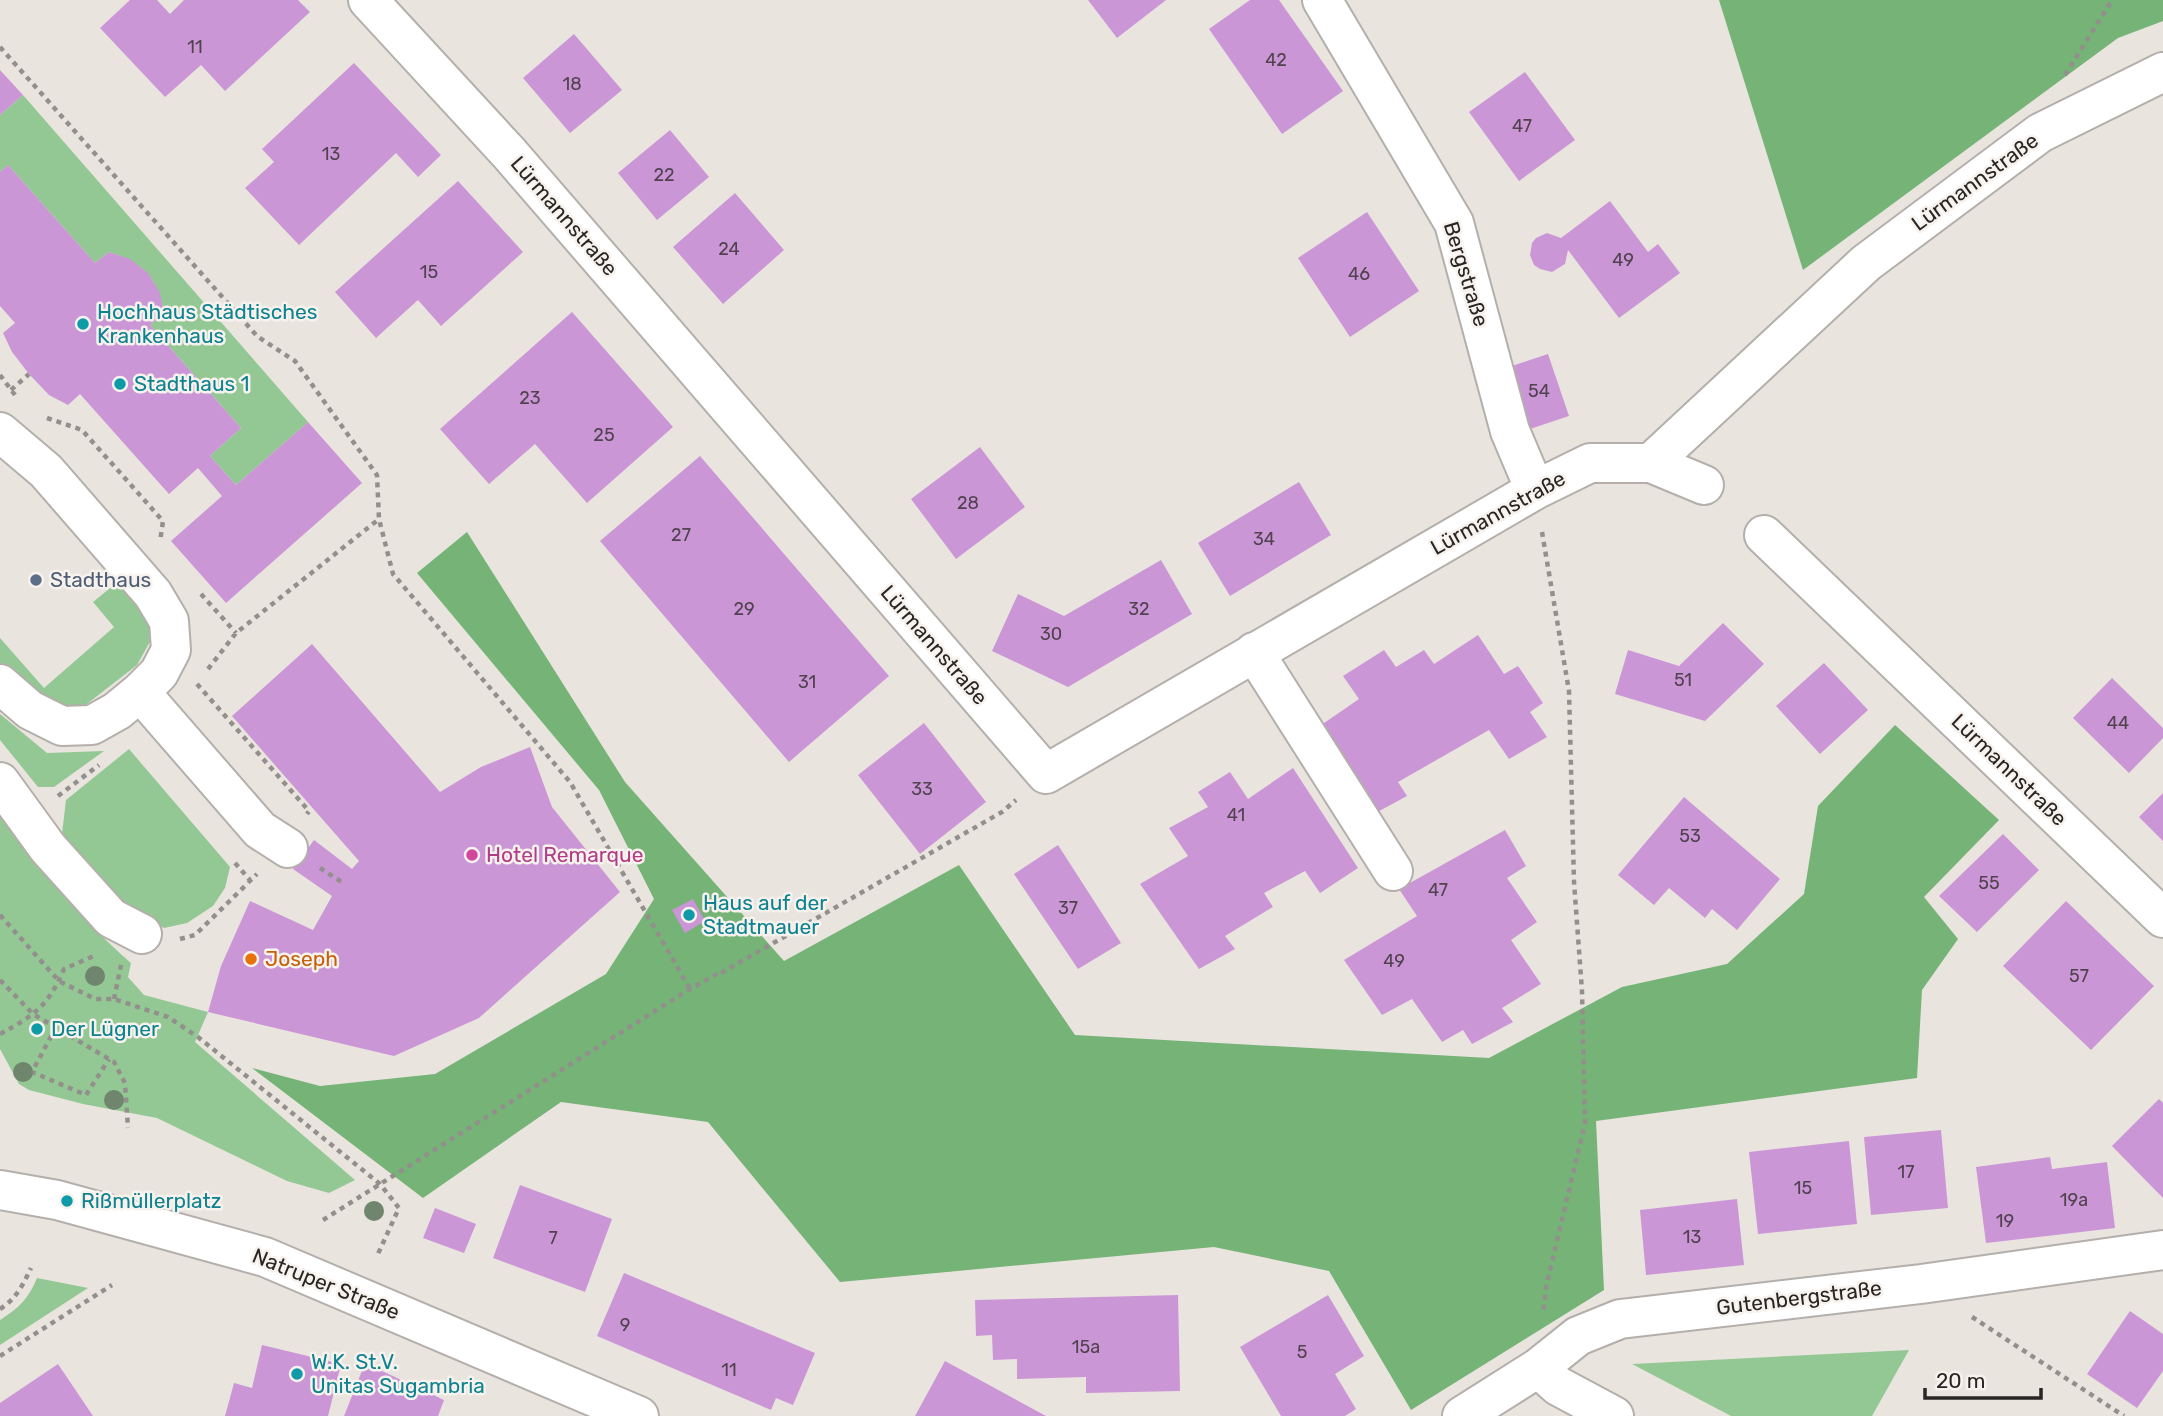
<svg xmlns="http://www.w3.org/2000/svg" width="2163" height="1416" font-family="Rubik,sans-serif">
<style>
.green{fill:#93c894}
.forest{fill:#75b377}
.building{fill:#cb96d6}
.lines{fill:none;stroke-linecap:round;stroke-linejoin:round}
.minor-casing{stroke:#b5afab;stroke-width:42}
.major-casing{stroke:#b5afab;stroke-width:42}
.path{stroke:#938f8c;stroke-width:4.5;stroke-dasharray:5 5;stroke-linecap:butt}
.minor{stroke:#fff;stroke-width:38}
.major{stroke:#fff;stroke-width:38}
.tree{fill:#6f856d}
.culture-dot{fill:#0f9aa8;stroke:#f7f2ed;stroke-width:2.5}
.service-dot{fill:#5c6f8a;stroke:#f7f2ed;stroke-width:2.5}
.hotel-dot{fill:#d1479c;stroke:#f7f2ed;stroke-width:2.5}
.food-dot{fill:#e8710a;stroke:#f7f2ed;stroke-width:2.5}
.labels{text-anchor:middle;stroke-width:5;stroke-linejoin:round;paint-order:stroke}
.number-label{font-size:18px;fill:#514250}
.street-label{font-size:21px;fill:#282624;stroke:#f7f2ed}
.culture-label{font-size:21px;fill:#0d838f;stroke:#f7f2ed;text-anchor:start}
.service-label{font-size:21px;fill:#4e5e75;stroke:#f7f2ed;text-anchor:start}
.hotel-label{font-size:21px;fill:#b23c85;stroke:#f7f2ed;text-anchor:start}
.food-label{font-size:21px;fill:#c56008;stroke:#f7f2ed;text-anchor:start}
</style>
<rect width="100%" height="100%" fill="#eae4df"/>
<!-- green -->
<path class="green" d="M23,95L308,422L236,485L210,456L241,428L150,325L164,313C158,278 143,263 109,252L95,263L8,165L0,172V115Z
M120,580L144,608L152,638L137,665L83,707L64,709L41,700L0,665V638L44,688L114,627L93,602Z
M0,714L47,753L104,751L54,787H38L0,740Z
M129,749L230,867L225,888L213,906L187,923L164,928L122,907L62,834L66,800Z
M0,812C39,865 81,920 131,963L128,977L144,995L208,1012L195,1042L355,1180L329,1193L287,1181L157,1118L83,1104L29,1090L19,1084L0,1049Z
M37,1278L88,1288L0,1345V1320C18,1309 29,1298 37,1278Z
M1909,1350L1872,1416H1731L1632,1364Z"/>
<!-- forest -->
<path class="forest" d="M1719,0H2163V21L2118,38L1803,270Z
M467,532L625,782L784,961L959,865L1075,1035L1489,1058L1622,987L1727,964L1804,894L1818,806L1895,725L1999,820L1924,897L1958,939L1922,990L1917,1078L1596,1121L1604,1290L1411,1410L1329,1271L1214,1247L840,1282L708,1122L561,1102L423,1198L252,1068L320,1086L435,1074L606,974L654,899L599,790L417,573Z"/>
<!-- building -->
<path class="building" d="M130,0H157L170,14L184,0H298L310,12L225,91L201,65L165,97L100,28Z
M1088,0H1166L1117,38Z
M1250,0H1279L1343,91L1282,134L1209,29Z
M574,34L622,90L570,133L523,78Z
M354,63L441,155L418,177L396,153L299,245L245,188L274,162L262,149Z
M0,70L23,95L0,115Z
M1525,72L1575,140L1519,181L1469,112Z
M670,130L709,177L657,220L618,173Z
M8,165L95,263L109,252L130,259L148,273L160,293L164,313L150,325L241,428L210,456L236,485L308,422L362,483L226,603L171,541L222,496L198,468L169,494L80,394L68,405L49,395L29,374L12,352L3,333L15,323L0,306V172Z
M458,181L523,252L441,326L418,300L376,338L335,292Z
M735,193L784,250L723,304L673,247Z
M1610,201L1648,252L1658,244L1680,273L1619,318L1568,250L1565,264L1552,272L1540,269L1534,265L1530,255L1532,243L1536,238L1547,233L1561,238Z
M1367,212L1419,291L1350,337L1298,258Z
M572,312L673,427L587,503L535,444L489,484L440,429Z
M1548,354L1569,416L1530,429L1509,367Z
M980,447L1025,507L956,559L911,499Z
M700,456L889,676L789,762L600,541Z
M1299,482L1331,535L1230,596L1198,543Z
M1161,560L1192,614L1068,687L992,651L1018,594L1064,616Z
M1723,623L1764,664L1705,721L1615,694L1628,650L1679,666Z
M1478,635L1504,674L1518,666L1543,703L1530,712L1547,737L1509,759L1489,730L1398,782L1407,796L1372,815L1314,730L1359,699L1343,676L1384,650L1396,667L1424,650L1434,664Z
M312,644L440,792L481,767L530,747L552,807L620,892L479,1018L394,1056L208,1012L221,966L250,901L313,930L332,896L293,869L314,840L352,869L359,861L232,716Z
M1824,663L1868,710L1820,754L1776,706Z
M2112,678L2163,728V738L2129,773L2073,718Z
M924,723L986,802L920,854L858,775Z
M1293,768L1358,868L1320,893L1305,871L1264,893L1273,907L1225,936L1235,949L1199,969L1140,884L1188,856L1169,828L1208,807L1198,792L1230,772L1248,799Z
M2163,793V841L2139,817Z
M1684,797L1780,879L1737,930L1712,909L1705,918L1669,888L1654,905L1618,875Z
M1505,830L1526,866L1507,878L1537,922L1511,940L1541,984L1502,1008L1513,1022L1472,1044L1463,1030L1442,1042L1412,999L1382,1015L1344,960L1417,916L1399,889Z
M2003,834L2039,870L1977,932L1939,896Z
M1058,845L1121,943L1078,969L1014,874Z
M693,899L705,921L685,933L672,910Z
M2066,901L2154,986L2091,1050L2003,966Z
M2159,1099L2163,1103V1198L2112,1146Z
M1941,1130L1948,1208L1871,1215L1864,1137Z
M1849,1141L1857,1224L1758,1234L1749,1152Z
M2050,1157L2052,1169L2107,1162L2115,1228L1986,1243L1976,1167Z
M520,1185L612,1219L585,1292L493,1258Z
M1737,1199L1744,1265L1646,1275L1640,1210Z
M435,1208L476,1224L464,1253L423,1238Z
M624,1273L815,1353L793,1405L776,1398L771,1410L597,1336Z
M1178,1295L1180,1391L1086,1393V1377L1017,1379V1359L993,1360L992,1335L976,1336L975,1300Z
M1328,1295L1364,1356L1335,1374L1356,1409L1345,1416H1281L1240,1347Z
M2130,1311L2163,1334V1371L2137,1408L2087,1374Z
M262,1345L341,1364L328,1416H225L234,1383L252,1388Z
M945,1361L1046,1416H915Z
M365,1363L444,1400L438,1416H344Z
M58,1364L93,1416H0V1403Z"/>
<g class="lines">
<defs>
<path id="minor" d="M368,0L509,153L1046,774L1535,490L1590,463H1651L1704,485
M1322,0L1454,223L1510,431L1535,490
M0,432L46,471L153,594L169,621L171,650L159,673L140,692L117,711L92,725L62,726L30,710L0,684
M1651,463L1866,263L2040,133L2163,72
M1764,535L2163,918
M1254,652L1393,871
M140,692L260,830L288,848
M0,782L48,848L111,918L142,934
M1538,1368L1558,1386L1614,1416
M1462,1416L1538,1368L1578,1336L1620,1319L1921,1284L2163,1250"/>
<path id="major" d="M0,1190L57,1200L265,1257L639,1416"/>
</defs>
<!-- minor casing -->
<use href="#minor" class="minor-casing"/>
<!-- major casing -->
<use href="#major" class="major-casing"/>
<!-- path -->
<path class="path" d="M0,47L257,336L295,361L377,475L379,519L393,574L570,782L690,989
M2065,75L2112,0
M0,375L15,395
M11,390L29,374
M47,418L82,430L163,521L160,542
M1542,532L1569,691L1574,882L1582,991L1585,1123L1546,1287L1543,1314
M201,594L236,633
M208,669L236,633L379,519
M197,684L309,811L307,814
M58,796L99,765
M235,863L250,880
M320,868L343,883
M0,915L59,981L95,999H114L168,1017L198,1037L380,1184L399,1208L377,1256
M180,939L195,935L257,874
M721,973L1002,812L1016,800
M0,980L33,1014L114,1062L125,1083L128,1128
M114,999L121,965
M56,1027L32,1072L86,1095L109,1059
M0,1034C35,1015 48,1006 64,969L96,955
M323,1220L690,989L719,973
M0,1309C16,1299 23,1285 31,1268
M1972,1317L2124,1416
M0,1356L112,1285"/>
<!-- minor -->
<use href="#minor" class="minor"/>
<!-- major -->
<use href="#major" class="major"/>
</g>
<!-- trees -->
<g class="tree">
<circle cx="95" cy="976" r="10"/>
<circle cx="23" cy="1072" r="10"/>
<circle cx="114" cy="1100" r="10"/>
<circle cx="374" cy="1211" r="10"/>
</g>
<!-- markers -->
<g class="culture-dot">
<circle cx="83" cy="324" r="7"/>
<circle cx="120" cy="384" r="7"/>
<circle cx="689" cy="915" r="7"/>
<circle cx="37" cy="1029" r="7"/>
<circle cx="67" cy="1201" r="7"/>
<circle cx="297" cy="1374" r="7"/>
</g>
<circle class="service-dot" cx="36" cy="580" r="7"/>
<circle class="hotel-dot" cx="472" cy="855" r="7"/>
<circle class="food-dot" cx="251" cy="959" r="7"/>
<g class="labels">
<!-- number labels -->
<g class="number-label">
<text x="195" y="53">11</text>
<text x="1276" y="66">42</text>
<text x="572" y="90">18</text>
<text x="1522" y="132">47</text>
<text x="331" y="160">13</text>
<text x="664" y="181">22</text>
<text x="729" y="255">24</text>
<text x="1623" y="266">49</text>
<text x="429" y="278">15</text>
<text x="1359" y="280">46</text>
<text x="1539" y="397">54</text>
<text x="530" y="404">23</text>
<text x="604" y="441">25</text>
<text x="968" y="509">28</text>
<text x="681" y="541">27</text>
<text x="1264" y="545">34</text>
<text x="744" y="615">29</text>
<text x="1139" y="615">32</text>
<text x="1051" y="640">30</text>
<text x="1683" y="686">51</text>
<text x="807" y="688">31</text>
<text x="2118" y="729">44</text>
<text x="922" y="795">33</text>
<text x="1236" y="821">41</text>
<text x="1690" y="842">53</text>
<text x="1989" y="889">55</text>
<text x="1438" y="896">47</text>
<text x="1068" y="914">37</text>
<text x="1394" y="967">49</text>
<text x="2079" y="982">57</text>
<text x="1906" y="1178">17</text>
<text x="1803" y="1194">15</text>
<text x="2074" y="1206">19a</text>
<text x="2005" y="1227">19</text>
<text x="1692" y="1243">13</text>
<text x="553" y="1244">7</text>
<text x="625" y="1331">9</text>
<text x="1086" y="1353">15a</text>
<text x="1302" y="1358">5</text>
<text x="729" y="1376">11</text>
</g>
<!-- street labels -->
<g class="street-label">
<text transform="translate(1975 182) rotate(-36)" y="7">Lürmannstraße</text>
<text transform="translate(564 216) rotate(49)" y="7">Lürmannstraße</text>
<text transform="translate(1466 274) rotate(73)" y="7">Bergstraße</text>
<text transform="translate(1498 513) rotate(-29)" y="7">Lürmannstraße</text>
<text transform="translate(934 645) rotate(49)" y="7">Lürmannstraße</text>
<text transform="translate(2009 770) rotate(44)" y="7">Lürmannstraße</text>
<text transform="translate(326 1284) rotate(22)" y="7">Natruper Straße</text>
<text transform="translate(1799 1298) rotate(-7)" y="7">Gutenbergstraße</text>
</g>
<!-- culture labels -->
<g class="culture-label">
<text x="97" y="319">Hochhaus Städtisches<tspan x="97" dy="24">Krankenhaus</tspan></text>
<text x="134" y="391">Stadthaus 1</text>
<text x="703" y="910">Haus auf der<tspan x="703" dy="24">Stadtmauer</tspan></text>
<text x="51" y="1036">Der Lügner</text>
<text x="81" y="1208">Rißmüllerplatz</text>
<text x="311" y="1369">W.K. St.V.<tspan x="311" dy="24">Unitas Sugambria</tspan></text>
</g>
<!-- service labels -->
<g class="service-label">
<text x="50" y="587">Stadthaus</text>
</g>
<!-- hotel labels -->
<g class="hotel-label">
<text x="486" y="862">Hotel Remarque</text>
</g>
<!-- food labels -->
<g class="food-label">
<text x="265" y="966">Joseph</text>
</g>
</g>
<!-- scale -->
<path d="M1925 1388v10h116v-10" fill="none" stroke="#282624" stroke-width="3.5"/>
<text x="1936" y="1388" font-size="21" fill="#282624" stroke="#f7f2ed" stroke-width="5" paint-order="stroke">20 m</text>
</svg>
